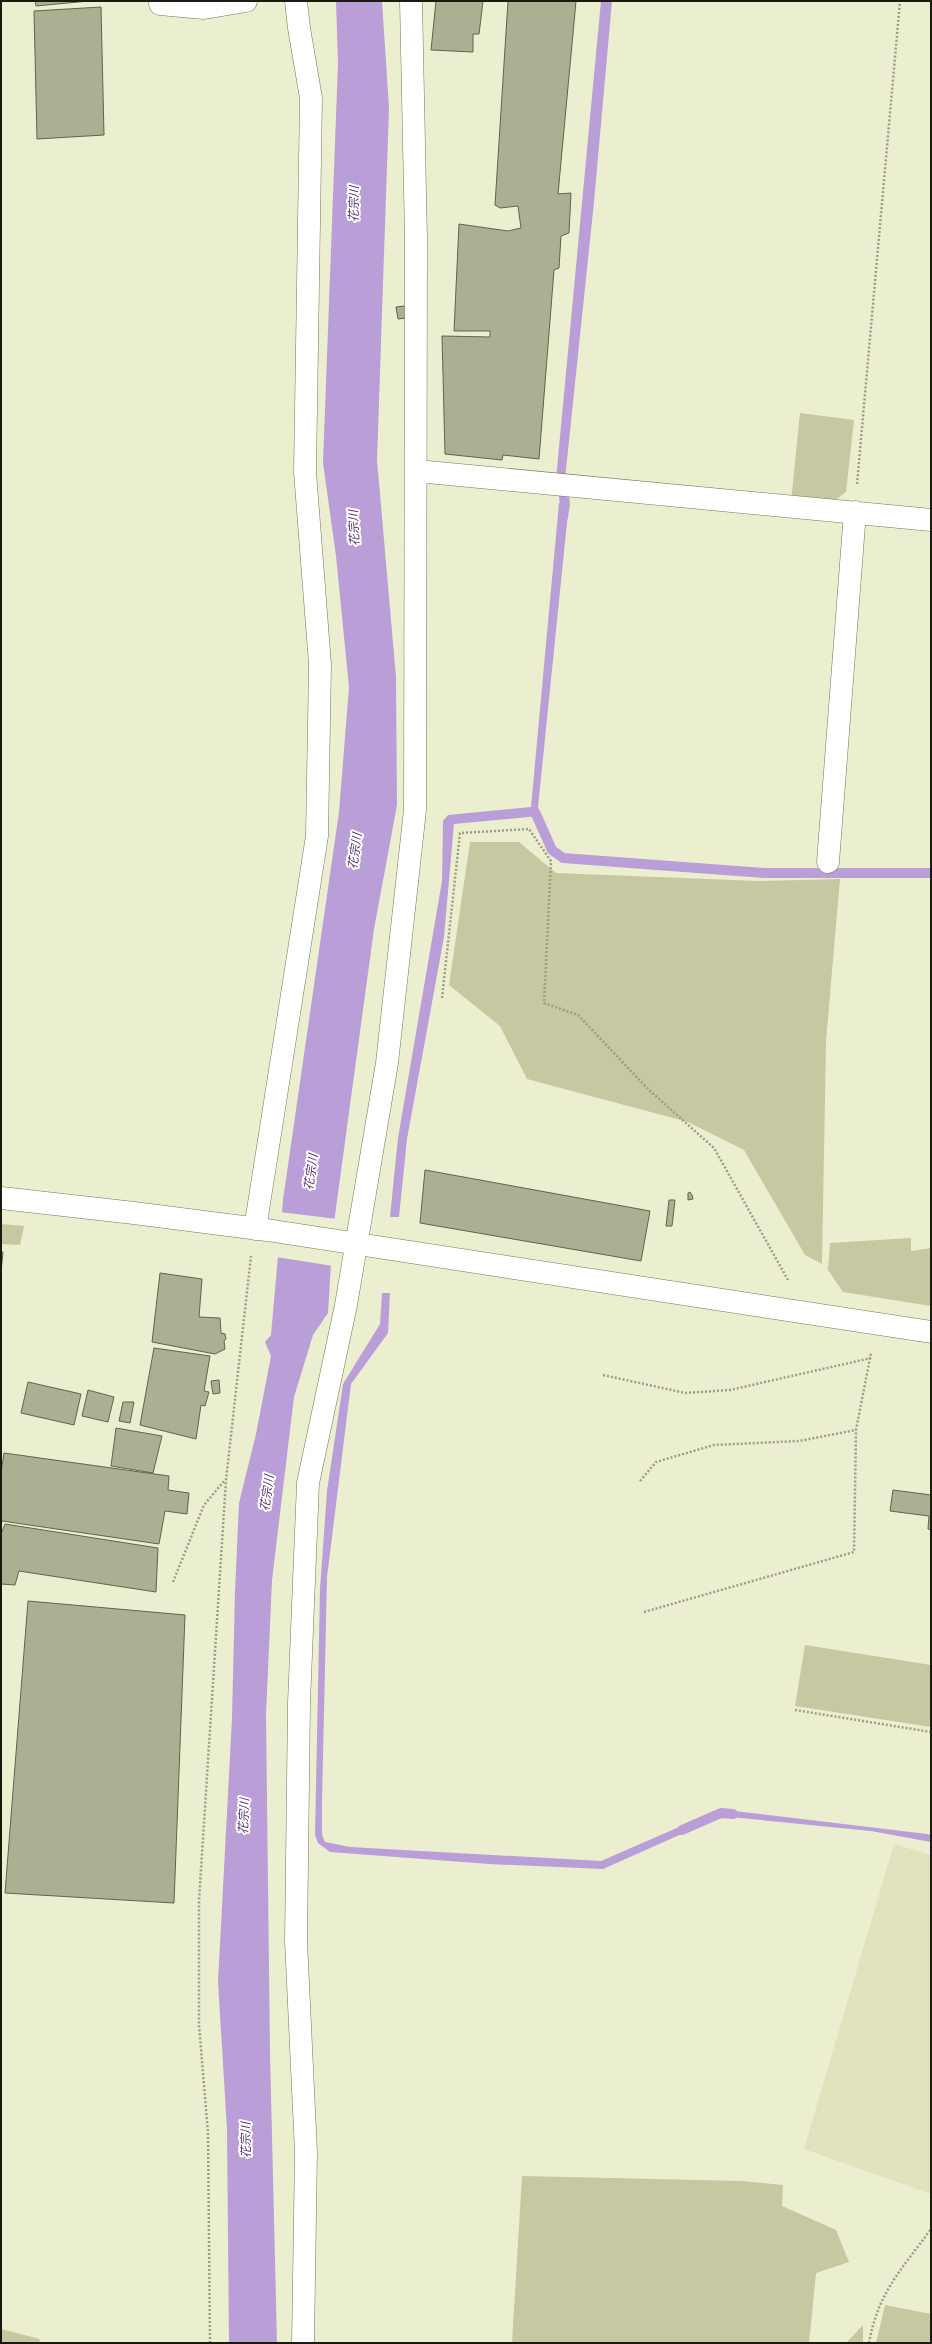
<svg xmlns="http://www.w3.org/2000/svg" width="932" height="2344" font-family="'Roboto Serif','Noto Sans JP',serif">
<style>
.built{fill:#e0e3bd}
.green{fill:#c5c8a1}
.water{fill:#b99ed7}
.pier{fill:#eceed0}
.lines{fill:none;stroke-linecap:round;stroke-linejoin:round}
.stream{stroke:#b99ed7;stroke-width:10}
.building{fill:#adaf92;stroke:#626449}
.minor-casing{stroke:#75775c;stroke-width:23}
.path{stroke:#9c9d87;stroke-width:2.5;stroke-dasharray:2 2;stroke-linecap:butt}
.minor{stroke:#fff;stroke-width:22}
.labels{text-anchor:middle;stroke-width:4;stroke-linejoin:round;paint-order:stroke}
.water-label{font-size:12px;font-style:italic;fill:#532f73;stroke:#fff}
</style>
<rect width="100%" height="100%" fill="#eceed0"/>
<!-- built -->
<path class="built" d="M894,1844L931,1855V2194L804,2149Z"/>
<!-- green -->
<path class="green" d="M800,413L854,420L846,492L828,505L791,502Z
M470,842H519L556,873L758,881L840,879L826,1041L822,1264L805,1255L744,1150L688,1122L527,1079L500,1026L449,985Z
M1,1224L24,1226L20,1245L1,1244Z
M911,1238V1251L931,1248V1306L843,1292L828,1270L830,1243Z
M805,1645L931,1665V1727L795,1706Z
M522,2176L742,2181L783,2185L782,2206L836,2230L849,2262L816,2273L809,2343H512Z
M885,2305L931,2314V2343H876Z
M863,2325V2343H846Z
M1,2329L40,2339L39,2343H1Z"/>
<!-- water -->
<path class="water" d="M336,1H382L389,108L377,460L396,677L397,805L374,929L333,1230L328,1313L313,1335L294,1397L272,1580L266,1714L270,2053L277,2343H229L227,2129L218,1982L232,1718L235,1592L239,1503L256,1434L271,1356L265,1342L271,1335L283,1200L339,812L349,687L336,556L323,463L338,63Z
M601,1H612L594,202L565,479H556Z
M559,503H569L538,807L539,816L454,824L444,937L407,1139L399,1217H390L398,1138L442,881L443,821L448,815L531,807Z
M382,1293H390L388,1333L351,1384L327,1577L322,1802V1835L325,1842L350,1847L601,1861L693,1821L695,1828L603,1869L489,1864L330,1852L318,1843L315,1835L320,1589L327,1491L343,1384L380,1324Z
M718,1809L927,1834L931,1835V1842L871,1831L720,1816Z"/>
<!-- pier -->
<path class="pier" d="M280,1212L337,1219L333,1266L276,1257Z"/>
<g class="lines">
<!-- stream -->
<path class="stream" d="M562,483L565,504L563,517
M535,812L552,850L563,858L765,873H931
M682,1830L721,1813L733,1814"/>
</g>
<!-- building -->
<path class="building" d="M35,1H89L36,6Z
M436,1H483L479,34H473V52L431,50Z
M508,1H576L558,194L571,193L569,233L561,236L559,268L554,270L539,459L503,455L502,460L445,454L442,336L490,337V331H454L459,224L508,231L521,228L518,206L500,208L495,205Z
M101,7L104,135L37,139L34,11Z
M405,306L407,318L398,319L396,307Z
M425,1170L650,1211L641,1261L420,1223Z
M690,1192L692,1195L693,1199L688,1200V1193Z
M669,1200H675L672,1226H666Z
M1,1252H3L1,1272Z
M160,1273L202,1279L199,1317L220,1318L221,1333L225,1334L226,1339L224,1341L225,1349L215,1354L152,1342Z
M154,1348L210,1356L204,1391L209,1392L205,1406L201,1405L196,1439L140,1425Z
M219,1380L220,1393L213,1394L211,1381Z
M28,1382L81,1394L74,1425L21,1413Z
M88,1390L114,1397L108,1422L82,1416Z
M123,1402H134L130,1423L119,1421Z
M116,1428L162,1436L153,1473L111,1466Z
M4,1453L169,1476L168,1490L189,1493L187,1514L165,1511L159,1544L2,1521L1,1523V1472Z
M893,1490L931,1495V1530L928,1529L929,1516L890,1511Z
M5,1524L158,1548L156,1592L19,1571L15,1585L1,1584V1534Z
M28,1601L185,1615L174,1903L5,1893Z"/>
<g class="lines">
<defs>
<path id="minor" d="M160,4L204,8L246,1
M417,471L931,520
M828,862L855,512
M1,1198L134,1213L267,1230L931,1332
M255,1229L317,836L320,664L305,472L311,98L299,28L296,1
M303,2343L306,2152L296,1941L299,1703L308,1483L346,1305L387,1063L415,810L416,239L411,1"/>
</defs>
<!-- minor casing -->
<use href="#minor" class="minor-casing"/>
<!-- path -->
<path class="path" d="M857,484L900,1
M442,998L460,833L529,829L551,861L544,1003L578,1015L649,1090L714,1148L788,1280
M603,1375L685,1393L730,1390L871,1358
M640,1481L656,1462L714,1445L799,1441L856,1430
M173,1582L204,1505L225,1480
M644,1612L854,1552L856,1430L871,1353
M795,1710L931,1732
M210,2343L208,2133L199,2025V1901L226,1480L251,1256
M869,2343C878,2292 902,2269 931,2229"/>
<!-- minor -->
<use href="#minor" class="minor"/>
</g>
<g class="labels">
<!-- water labels -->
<g class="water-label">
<text transform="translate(354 204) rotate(-89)" y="4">花宗川</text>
<text transform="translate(354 528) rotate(-93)" y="4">花宗川</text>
<text transform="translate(355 851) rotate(-82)" y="4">花宗川</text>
<text transform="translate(311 1172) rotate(-82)" y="4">花宗川</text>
<text transform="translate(267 1493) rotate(-82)" y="4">花宗川</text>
<text transform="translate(244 1816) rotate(-88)" y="4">花宗川</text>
<text transform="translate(246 2140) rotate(-91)" y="4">花宗川</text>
</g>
</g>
<!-- border -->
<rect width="932" height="2344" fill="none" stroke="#1a1a10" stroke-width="4"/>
</svg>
